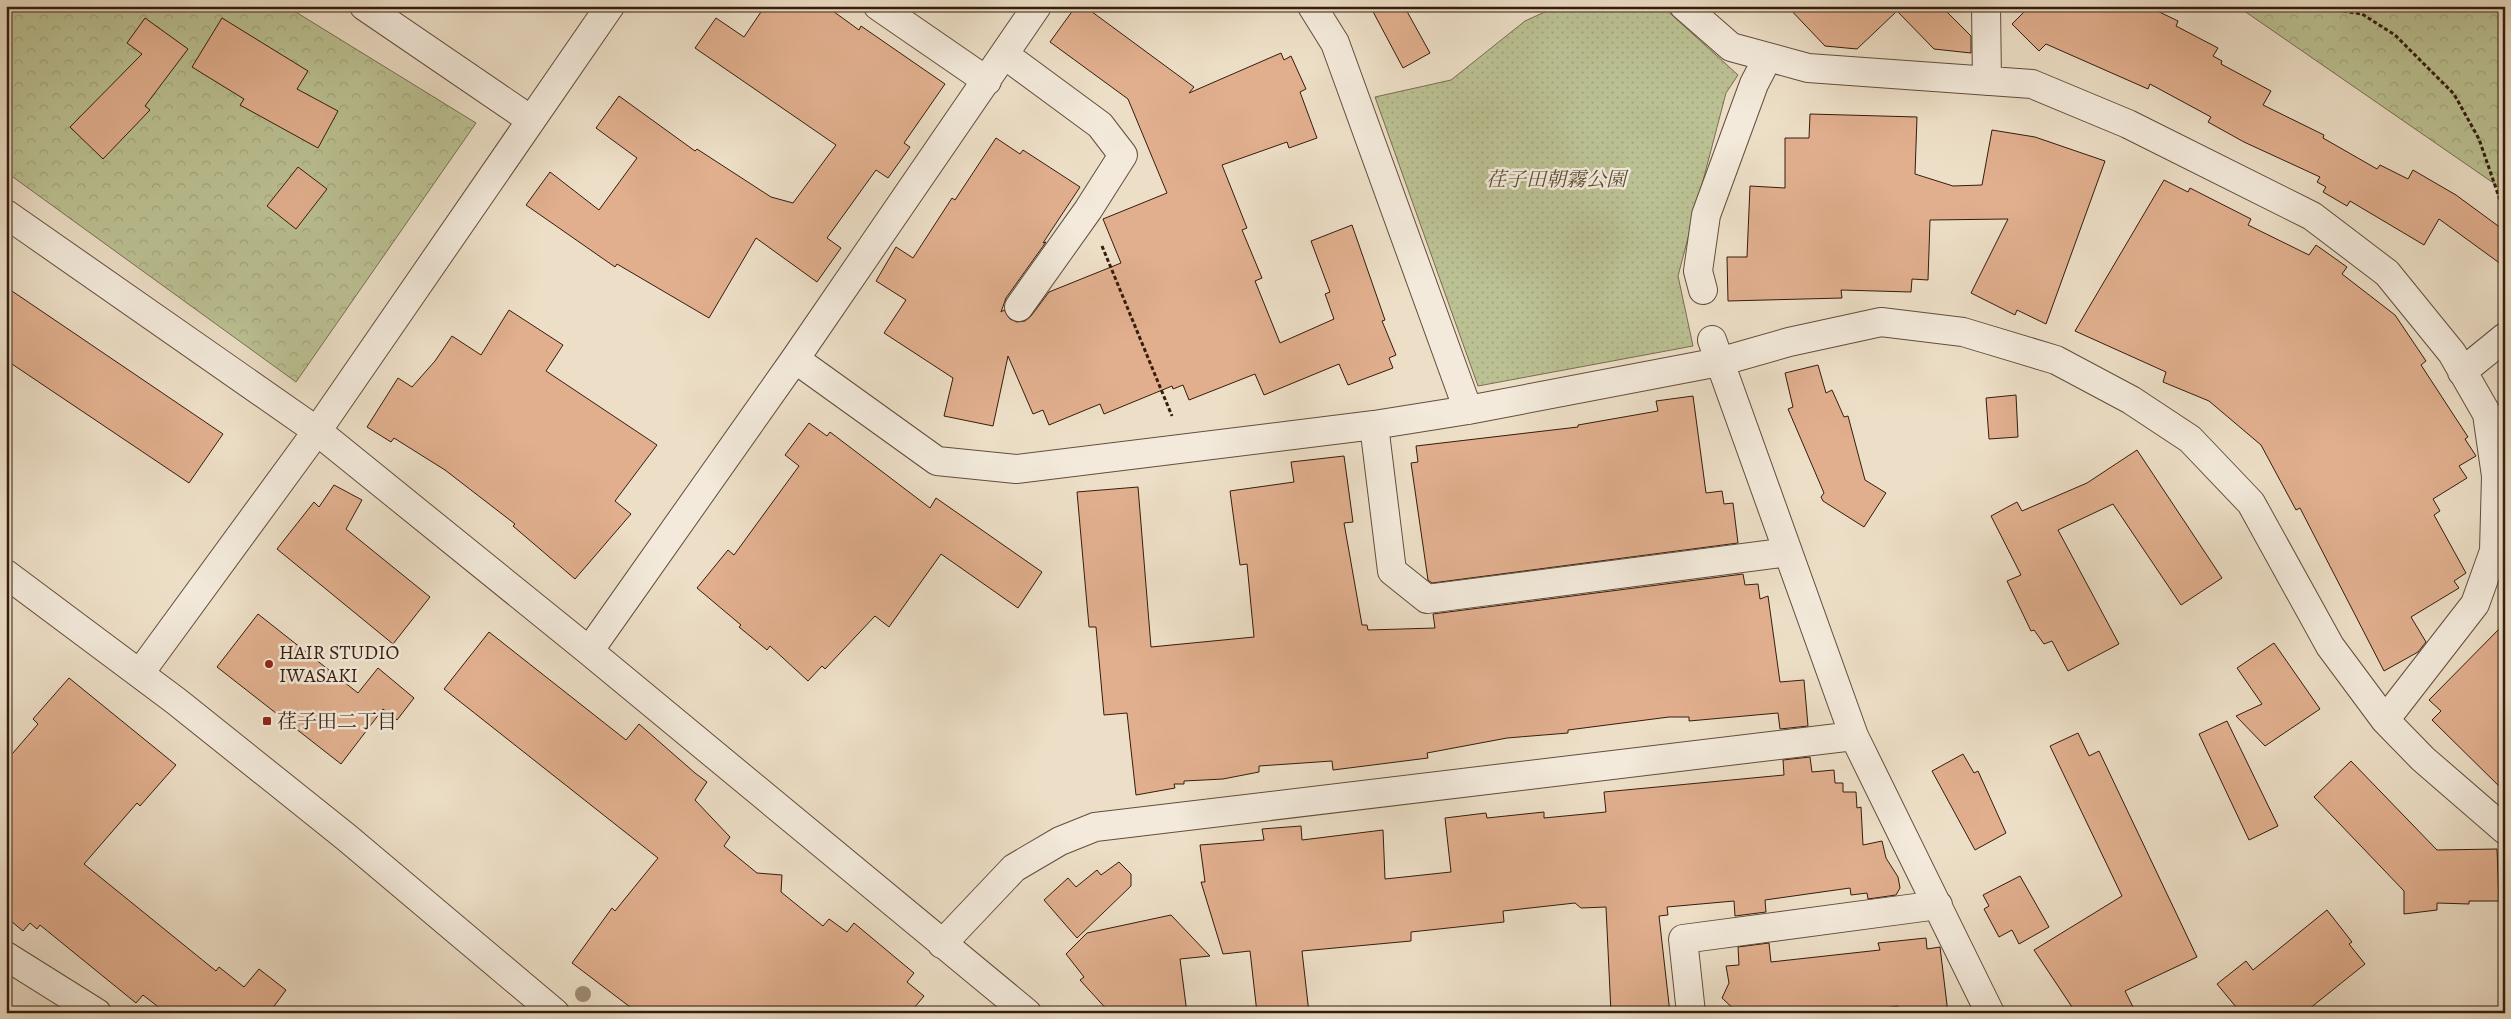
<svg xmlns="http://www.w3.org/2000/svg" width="2511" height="1019" font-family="Alegreya,'Noto Serif JP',serif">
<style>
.forest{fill:url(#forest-crowns);stroke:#786e50}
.park{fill:url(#park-dots);stroke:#786e50}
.building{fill:#e1af8e;stroke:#351c0d}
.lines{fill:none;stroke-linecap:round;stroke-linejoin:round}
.minor-casing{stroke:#634d3c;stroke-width:30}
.tertiary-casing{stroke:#634d3c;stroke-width:30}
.path{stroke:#351c0d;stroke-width:3;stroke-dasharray:4 2.5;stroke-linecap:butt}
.minor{stroke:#f3eadb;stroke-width:28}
.tertiary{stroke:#f3eadb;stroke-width:28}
.tree{fill:#9e8f77}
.poi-dot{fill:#8f2418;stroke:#f3eadb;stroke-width:2}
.labels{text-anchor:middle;stroke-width:5;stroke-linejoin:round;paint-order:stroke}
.park-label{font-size:20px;font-style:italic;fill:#5d4e35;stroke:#f3eadb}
.poi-label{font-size:20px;fill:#351c0d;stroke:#f3eadb;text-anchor:start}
</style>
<defs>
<pattern id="forest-crowns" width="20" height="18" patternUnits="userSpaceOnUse" patternTransform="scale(1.25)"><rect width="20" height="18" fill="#bbc193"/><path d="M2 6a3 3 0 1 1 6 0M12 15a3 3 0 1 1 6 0" fill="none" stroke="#a1a57e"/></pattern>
<pattern id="park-dots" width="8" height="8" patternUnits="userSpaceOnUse" patternTransform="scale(1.25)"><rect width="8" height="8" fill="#bbc193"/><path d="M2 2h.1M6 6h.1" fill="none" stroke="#a1a57e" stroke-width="1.8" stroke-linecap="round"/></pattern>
</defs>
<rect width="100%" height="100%" fill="#eddfc7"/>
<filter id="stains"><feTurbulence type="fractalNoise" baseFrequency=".004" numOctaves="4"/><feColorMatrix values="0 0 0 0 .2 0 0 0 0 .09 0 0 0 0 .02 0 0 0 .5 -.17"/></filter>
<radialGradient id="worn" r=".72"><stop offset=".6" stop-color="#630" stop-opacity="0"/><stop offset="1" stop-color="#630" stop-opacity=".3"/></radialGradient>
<!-- forest -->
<path class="forest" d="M6,6H286L476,123L296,382L6,172Z
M2237,6H2505V191Z"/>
<!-- park -->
<path class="park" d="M1558,6H1662L1738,75L1726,93L1678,276L1693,346L1478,386L1375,97L1451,80L1525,21Z"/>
<!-- building -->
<path class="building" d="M765,6H826L859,30L861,26L945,84L904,143L910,147L888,178L876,170L827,238L841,248L817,282L756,238L709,318L617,264L615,267L526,205L550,172L599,210L637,158L596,128L619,96L695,151L697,149L771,197L793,203L836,145L695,48L716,18L744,37Z
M1076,6H1084L1194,87L1189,93L1281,53L1284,60L1291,56L1306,89L1300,92L1317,138L1289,148L1287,142L1222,165L1247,228L1242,230L1262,278L1255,281L1280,343L1334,319L1325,294L1330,292L1311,241L1352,225L1385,320L1382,321L1396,355L1389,358L1393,368L1348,385L1339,364L1264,395L1255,374L1189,400L1183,385L1173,389L1172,386L1104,414L1100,404L1049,425L1043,410L1033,414L1008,356L993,426L944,416L953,378L884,333L906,300L876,281L896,247L913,258L952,198L955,200L996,138L1020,154L1023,150L1080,187L1043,243L1046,242L1006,298L1001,312L1004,310L1010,319L1017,322L1025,321L1031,316L1049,292L1121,263L1103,219L1167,193L1128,99L1050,42Z
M1370,6H1404L1430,53L1403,68Z
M1787,6H1941L1971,36V53L1934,49L1897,11L1857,49L1825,46Z
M2030,6H2147L2178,21L2176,26L2218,48L2213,56L2222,61L2221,64L2271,91L2263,105L2324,135L2323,138L2377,169L2380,165L2408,179L2413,170L2456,195L2505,231V267L2439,219L2424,245L2350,201L2347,206L2323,192L2326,187L2317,182L2320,177L2244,142L2208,122L2211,117L2150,84L2148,89L2046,44L2039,51L2012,24Z
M145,18L188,49L145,106L150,110L103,159L70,127L142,54L127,43Z
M222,18L308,71L297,89L338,111L318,148L240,105L244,99L192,67Z
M1810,114L1917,117L1915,174L1953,186L1982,185L1992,130L2035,137L2105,161L2046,324L2017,310L2015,315L1971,293L2008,219L1930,220L1928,280L1912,279L1911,292L1841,290L1842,298L1728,301L1727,257H1747L1750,186L1785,188V138H1809Z
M298,167L327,189L296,229L267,206Z
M2164,180L2188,192L2190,188L2251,219L2248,225L2309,255L2316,245L2347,267L2342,274L2395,315L2426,361L2421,365L2468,437L2465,439L2476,456L2459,466L2467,478L2433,499L2440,511L2434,515L2466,573L2454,581L2459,588L2411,617L2426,642L2418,652L2384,671L2300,508L2296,510L2261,445L2209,401L2163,382L2166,372L2075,331Z
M6,287L223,434L189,483L6,360Z
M509,310L563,345L546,371L657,445L615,501L631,514L575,579L513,526L515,524L445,470L394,438L391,442L367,427L398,378L412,387L435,361L452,336L481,355Z
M1818,365L1826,393L1832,390L1844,417L1848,416L1865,480L1886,493L1864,527L1823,501L1821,497L1824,493L1788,409L1793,407L1785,373Z
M2016,395L2018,437L1989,439L1986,398Z
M1693,396L1706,493L1722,491L1724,504L1733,503L1738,543L1432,583L1428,580L1411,463L1418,462L1416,446L1578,427V425L1658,411L1656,401Z
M809,423L827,436L830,432L930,508L936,498L1042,572L1018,608L941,554L889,627L875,616L825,669L822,666L808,681L770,646L767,650L739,627L741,625L697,588L728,550L734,555L799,466L785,455Z
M2137,450L2222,578L2181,605L2113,504L2058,530L2119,644L2068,671L2052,641L2044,644L2034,630L2031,631L2007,581L2021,575L1991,516L2017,502L2022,511L2087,483Z
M1344,456L1353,522L1344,523L1362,625H1367L1368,630L1435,628L1433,614L1743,574L1745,585L1758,584L1760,599L1768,596L1780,682L1804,680L1808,726L1780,729L1778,713L1689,721V717H1669L1568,730V733L1507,738L1427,753L1428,758L1333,770L1332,761L1259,766V772L1223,779L1184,781V784H1174L1175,788L1136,795L1127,713L1104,715L1096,627H1089L1077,492L1138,487L1151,647L1254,637L1247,564L1240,565L1230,491L1294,482L1291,462Z
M334,485L362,500L346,529L430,597L393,644L277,549L314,502L319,507Z
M258,614L358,693L378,668L414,698L397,720L383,709L341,764L217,667Z
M2505,623V792L2432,720L2441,711L2429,700Z
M489,632L626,740L639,724L695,773L707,782L695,800L730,837L724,846L757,873L782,875L781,892L823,926L829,919L847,932L854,923L914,973L907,982L924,996L910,1013H638L572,963L612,908L615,911L658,858L444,689Z
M2274,643L2320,709L2265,746L2236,716L2262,704L2237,668Z
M69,678L176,765L140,806L137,803L84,864L216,971L219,967L244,987L259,969L286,990L272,1009L277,1013H166L143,995L136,1003L40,925L37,929L30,923L23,931L6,917V761L38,724L33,719Z
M2227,721L2278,826L2249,840L2199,734Z
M2078,733L2089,756L2099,751L2197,957L2125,991L2136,1013H2076L2034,950L2122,896L2050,746Z
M1963,754L1974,773L1978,771L2006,833L1975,850L1932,771Z
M1810,757L1812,772L1834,770L1835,783H1843V792H1856L1857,808L1861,807L1863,845L1882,841L1886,858L1898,877L1900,888L1896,895L1868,899L1867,893L1851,895L1850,888L1765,900L1766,912L1735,916L1734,901L1667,907L1668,915L1659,916L1670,1013H1611L1606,907L1581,908L1575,903L1503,911L1504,922L1411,932V941L1302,951L1309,1013H1257L1250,951L1223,954L1201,882H1205L1200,845L1264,840L1262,829L1301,826L1302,840L1383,830L1385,879L1451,872L1445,818L1486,813L1487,818L1544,812V818L1606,812L1604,792L1784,775L1783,760Z
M2351,761L2437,850L2497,849L2499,901H2469V904L2437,903V910L2404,914V891L2314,797Z
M1119,862L1131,874V886L1077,938L1044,900L1068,878L1076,887L1097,870L1101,875Z
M2020,876L2049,927L2019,944L2012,930L1999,937L1984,909L1989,906L1983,895Z
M2327,910L2352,942L2349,944L2365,964L2304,1013H2241L2217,984L2246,961L2253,970Z
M1171,915L1210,956L1180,959L1187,1013H1110L1080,980L1084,977L1066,954L1087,933Z
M1926,938L1927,949L1940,947L1948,1013H1903V1008L1898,1009V1006L1843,1013H1738L1722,998L1729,983L1726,966L1739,965L1738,947L1769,943L1771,962L1880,950L1878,943Z"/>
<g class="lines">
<defs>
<path id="minor" d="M364,6L531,120
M878,6L987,81
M1312,6L1335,43L1468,410
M1684,6L1731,47L1808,68L2032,84L2128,124L2312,216L2387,273L2452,353L2487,414L2496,476L2494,551L2475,604L2385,720
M1986,6L1987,81
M1005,55L1100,125L1123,155L1088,210L1019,307
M6,214L317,431L589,651L1027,1013
M1703,290L1698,271L1706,215L1754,84L1768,57
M1712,340L1854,736L1990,1013
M795,359L937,461L1016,469L1374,425L1468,410L1719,362L1789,342L1881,322L1963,332L2056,360L2131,400L2190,439L2251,503L2330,646L2385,720L2423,759L2505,830
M2462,372L2505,337
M1374,425L1392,571L1427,599L1788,552
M589,651L795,359L1037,6
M942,944L1014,868L1060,841L1095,827L1854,736
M6,956L97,1013
M1691,1013L1683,939L1938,905"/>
<path id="tertiary" d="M6,574L176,701L346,837L555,1013
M140,673L317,431L610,6"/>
</defs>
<!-- minor casing -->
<use href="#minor" class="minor-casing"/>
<!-- tertiary casing -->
<use href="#tertiary" class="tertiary-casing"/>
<!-- path -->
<path class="path" d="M2311,6L2362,14L2395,35L2454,94L2479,139L2500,200L2505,203
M1102,246L1172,416"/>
<!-- minor -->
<use href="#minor" class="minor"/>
<!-- tertiary -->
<use href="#tertiary" class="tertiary"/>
</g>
<!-- trees -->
<circle class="tree" cx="583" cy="994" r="8"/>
<!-- markers -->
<g class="poi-dot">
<circle cx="269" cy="664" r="5"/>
<rect x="262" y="716" width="10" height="10" rx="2.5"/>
</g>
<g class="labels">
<!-- park labels -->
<g class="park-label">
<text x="1556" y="186">荏子田朝霧公園</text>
</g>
<!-- poi labels -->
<g class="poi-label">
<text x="279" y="659">HAIR STUDIO<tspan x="279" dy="23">IWASAKI</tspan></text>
<text x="277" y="728">荏子田二丁目</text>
</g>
</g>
<!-- margin -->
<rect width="2511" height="1019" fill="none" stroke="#eddfc7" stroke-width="25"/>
<rect x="8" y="8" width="2496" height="1004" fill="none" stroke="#351c0d" stroke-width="2.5"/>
<rect x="12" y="12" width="2486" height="994" fill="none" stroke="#351c0d"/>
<rect width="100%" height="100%" filter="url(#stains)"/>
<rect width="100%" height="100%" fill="url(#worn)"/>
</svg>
